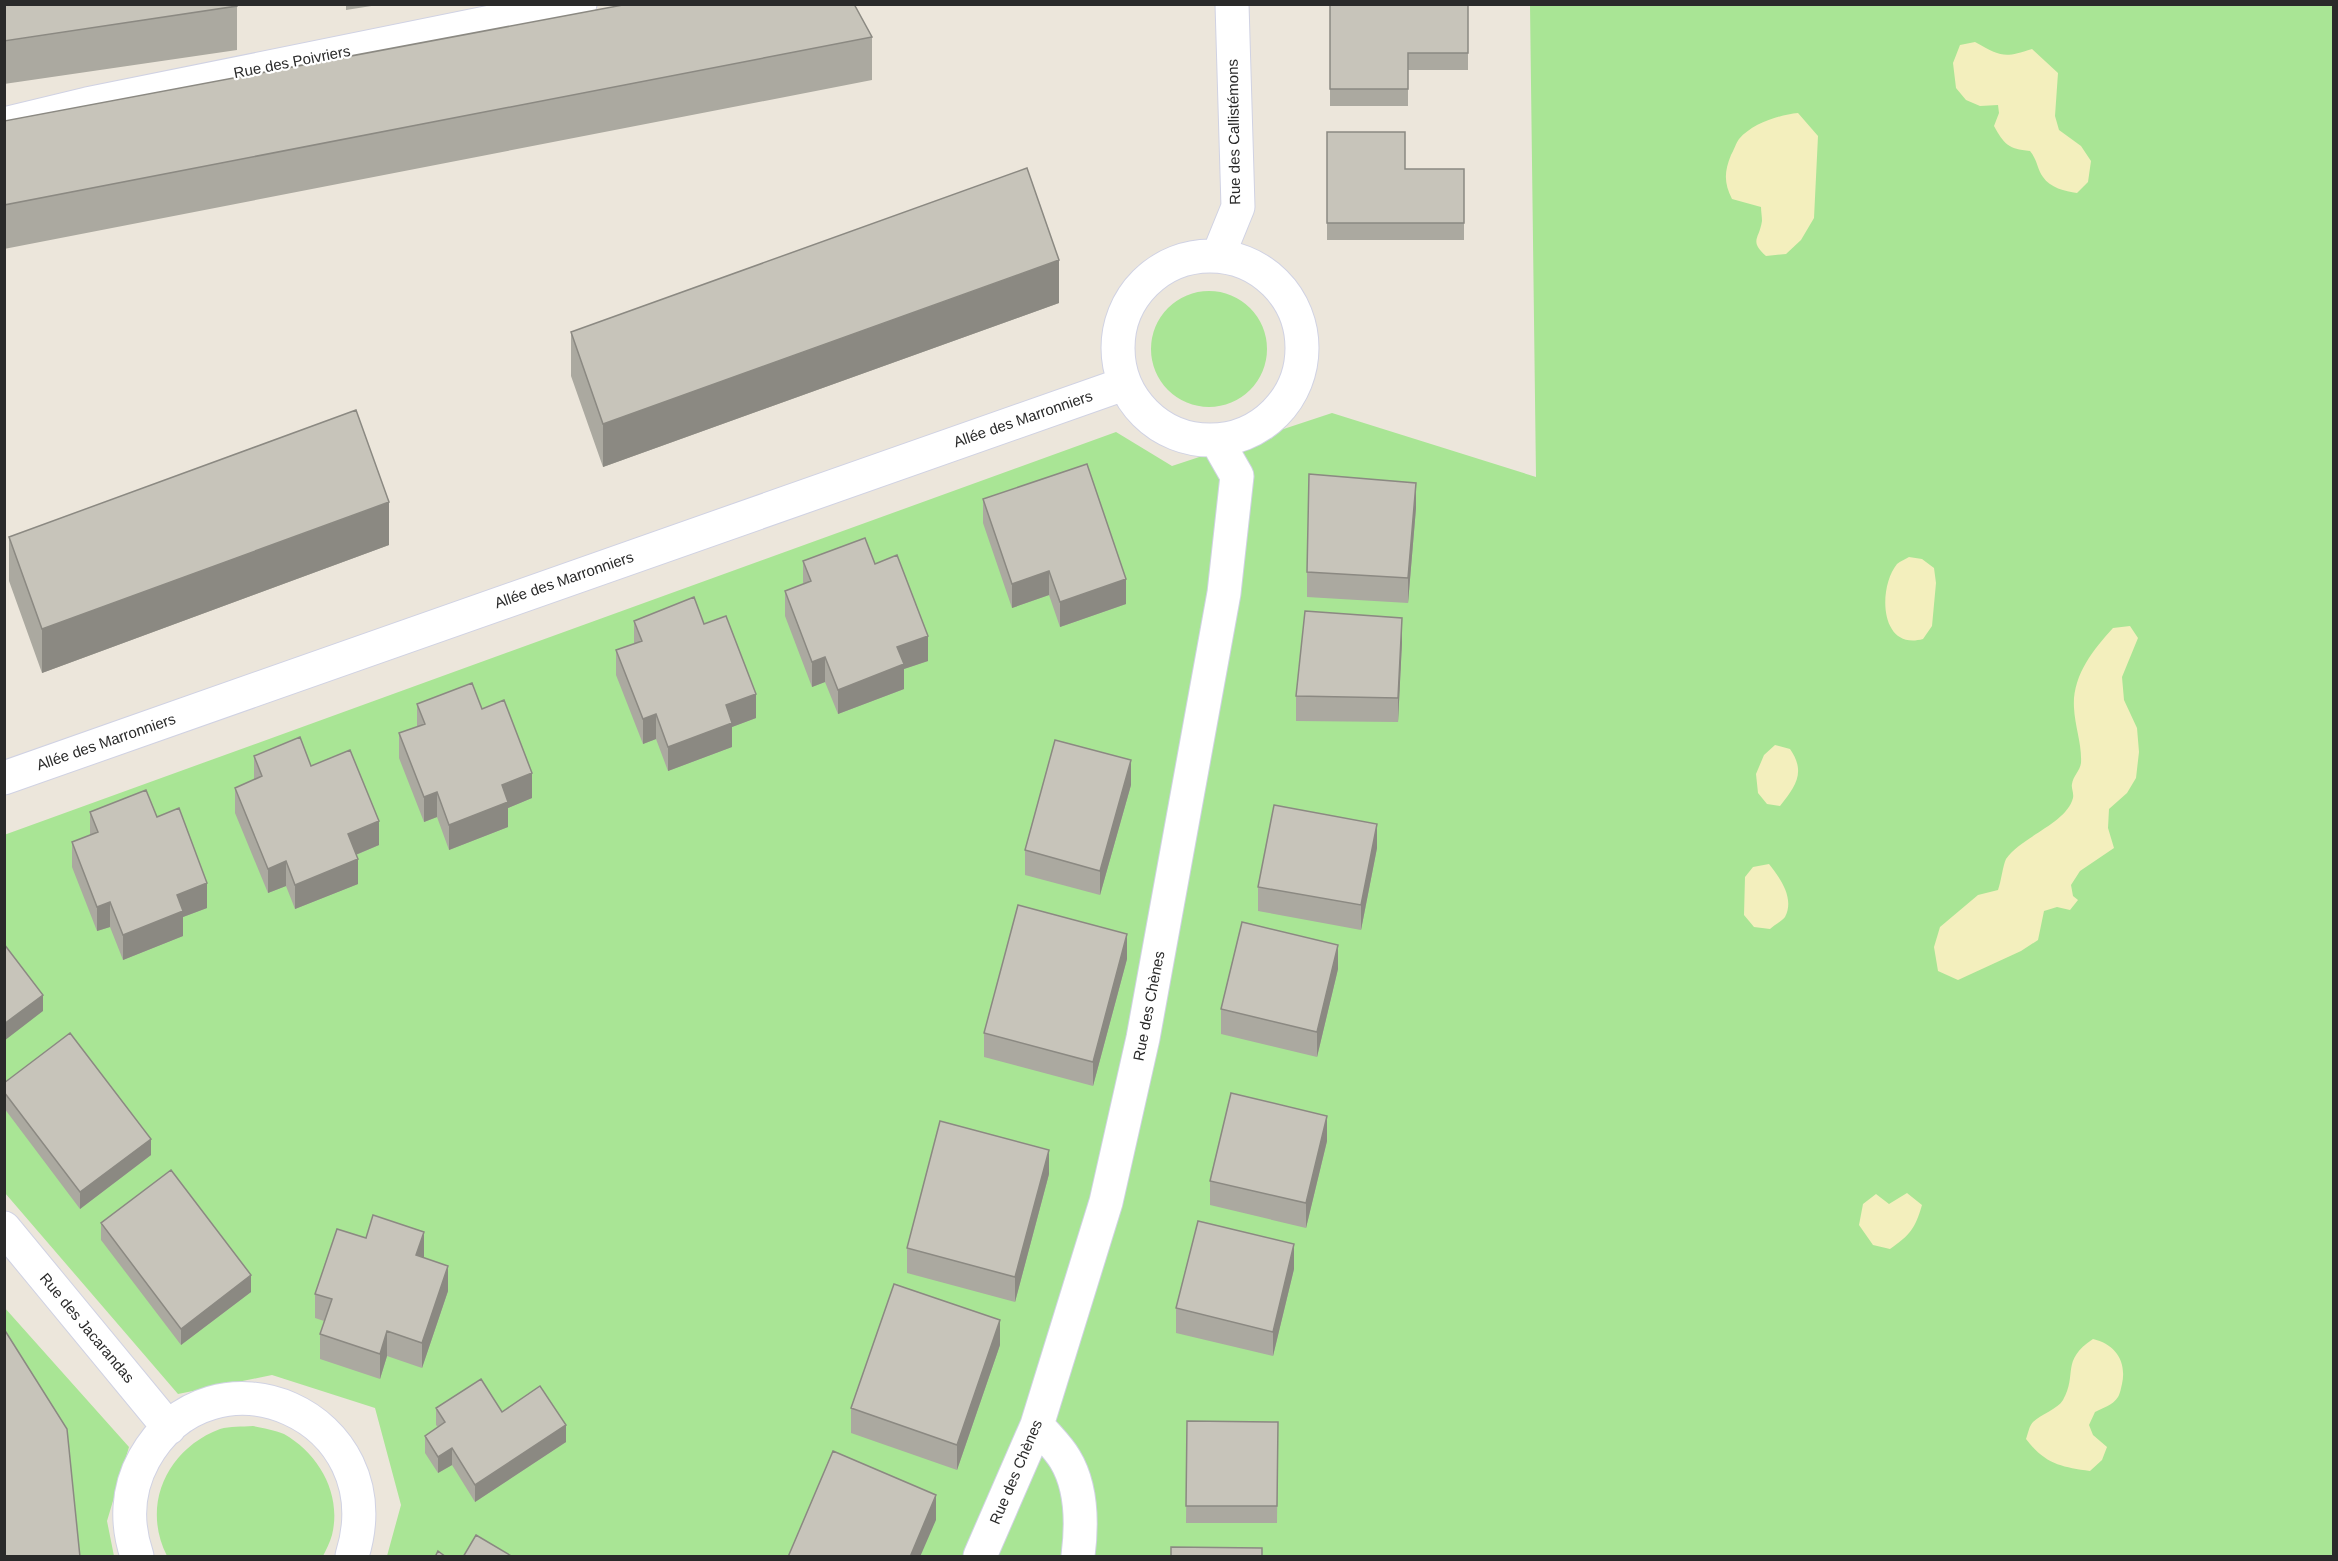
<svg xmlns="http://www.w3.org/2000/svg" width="2338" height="1561" font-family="Arial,sans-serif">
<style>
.green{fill:#a9e595}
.sand{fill:#f3efbd}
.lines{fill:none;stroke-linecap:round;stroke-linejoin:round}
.street-casing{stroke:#d0d2e3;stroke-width:35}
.street{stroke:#fff;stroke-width:33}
.wall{fill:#aba9a0}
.shaded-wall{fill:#8b8982}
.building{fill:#c7c4ba;stroke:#8b8982;stroke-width:1.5}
.labels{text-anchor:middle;stroke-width:4.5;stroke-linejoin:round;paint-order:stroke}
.street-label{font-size:15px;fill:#2a2a2a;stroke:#fff}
</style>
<rect width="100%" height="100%" fill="#ece6db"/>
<!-- green -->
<path class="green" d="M1530,5H2333V1556H387L401,1505L375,1408L272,1375L178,1394L5,1193L4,835L1116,432L1172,466L1332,413L1536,477Z
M1151 349a58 58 0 1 1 116 0a58 58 0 1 1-116 0Z
M4,1307L129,1447L107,1521L114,1556H5Z
M253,1426C262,1428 275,1430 284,1434C319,1454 342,1494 332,1535C330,1542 326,1550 323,1556H167C141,1505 167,1449 220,1429C230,1426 242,1427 253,1426Z"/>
<!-- sand -->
<path class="sand" d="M1975,42C2002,57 2004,58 2032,49L2058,73L2055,116L2059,130L2081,146L2091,161L2088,182L2077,193C2065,191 2050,188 2043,177C2037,169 2038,161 2030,151C2008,149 2004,144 1994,126L1999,113L1998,105L1980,106L1966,100L1956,88L1953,63L1960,45Z
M1798,113L1818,136L1814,218L1801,240L1786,254L1766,256C1749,240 1759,240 1762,221C1762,217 1761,211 1761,207L1732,199C1724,183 1724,172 1731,155C1734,150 1736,143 1739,139C1753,123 1779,115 1798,113Z
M1909,557L1922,559L1934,568L1936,583L1932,626L1923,639C1879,651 1878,587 1897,564C1900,561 1906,559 1909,557Z
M2130,626L2138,638L2122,677L2124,700L2137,728L2139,752L2136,778L2127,793L2109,809L2108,828L2114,848L2080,871L2071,885L2073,896L2078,900L2070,910L2057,907L2044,911L2038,940L2021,951L1958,980L1938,971L1934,947L1940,927L1978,895L1998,890C2001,882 2003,865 2006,859C2022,836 2066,824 2073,798C2074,793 2071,788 2072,784C2073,776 2080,771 2081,763C2082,744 2075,727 2074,708C2072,676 2093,650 2113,628Z
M1775,745L1790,749C1806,772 1796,786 1780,806L1767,804L1758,793L1756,774L1764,755Z
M1769,864C1780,878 1795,898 1785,917C1782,921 1774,925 1770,929L1754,927L1744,915L1745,877L1753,867Z
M1907,1193L1922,1205C1915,1229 1910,1235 1890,1249L1873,1245L1859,1225L1863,1204L1876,1194L1889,1204Z
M2093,1339C2115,1344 2127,1361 2122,1384C2121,1388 2120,1394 2118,1397C2113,1405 2103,1408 2095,1412L2089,1425L2093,1435L2107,1447L2102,1460L2090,1471C2061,1467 2045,1464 2026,1439C2028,1434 2029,1426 2033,1422C2041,1414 2058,1409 2063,1400C2078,1374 2060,1361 2093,1339Z"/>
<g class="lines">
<defs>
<path id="street" d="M4,124L87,104L580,4
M1118 348a92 92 0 1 1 184 0a92 92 0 1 1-184 0Z
M1218,256L1238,207L1232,4
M4,778L1124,384
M4,1228L169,1428
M1037,1425C1046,1436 1058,1447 1065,1459C1082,1487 1082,1525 1078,1556
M137,1556C126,1524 127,1490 144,1459C212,1337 396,1415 352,1556
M980,1556L1037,1425L1106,1202L1143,1038L1224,593L1237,476L1217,441"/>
</defs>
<!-- street casing -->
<use href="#street" class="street-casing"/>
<!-- street -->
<use href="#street" class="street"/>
</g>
<!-- wall -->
<path class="wall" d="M4,4H237V50L4,84Z
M346,4H384L346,10Z
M1330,4H1468V70H1408V106H1330Z
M872,37V80L4,249V121Z
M1327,132L1405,169H1464V240H1327Z
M1059,303L603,467L571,376V332Z
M983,499L1126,604L1060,627L1049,595L1012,608L983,523Z
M1416,508L1408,603L1307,597V572Z
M9,537L389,545L42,673L9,581Z
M803,561L875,564L928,661L904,669V689L838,714L825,682L812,687L785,616V591L803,584Z
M634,621L704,624L756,718L732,727V747L668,771L656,739L643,744L616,675V650L634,644Z
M1402,642L1398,722L1296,721V696Z
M417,704L482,709L532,798L508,808V827L449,850L437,817L424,822L399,758V733L417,727Z
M254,756L311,766L379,845L356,855L358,884L295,909L286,886L268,893L235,813V788L254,780Z
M1131,785L1100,895L1025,875V850Z
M90,812L157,817L207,908L183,917V936L123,960L110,927L97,931L72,867V842L90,835Z
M1377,848L1361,930L1258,911V887Z
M1127,959L1093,1086L984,1057V1033Z
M1338,969L1317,1057L1221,1034V1009Z
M4,1083L151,1155L80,1209L4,1108Z
M1327,1141L1306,1228L1210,1205V1181Z
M1049,1174L1015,1302L907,1273V1248Z
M101,1223L251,1292L181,1345L101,1240Z
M423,1257L448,1291L422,1368L387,1356L380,1379L320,1359V1334L324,1321L315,1318V1294Z
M1294,1269L1273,1356L1176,1333V1308Z
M1000,1345L957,1470L851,1433V1408Z
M436,1408L502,1412L566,1442L475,1502L452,1465L438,1473L425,1453V1436L438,1427L436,1425Z
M1187,1421L1278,1422L1277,1523H1186Z"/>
<!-- shaded-wall -->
<path class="shaded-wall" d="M1059,260V303L603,467V424Z
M1416,483V508L1408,603V578Z
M389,502V545L42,673V629Z
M1049,571V595L1012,608V584Z
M1126,579V604L1060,627V602Z
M1402,618V642L1398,722V698Z
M928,636V661L904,669V689L838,714V690L897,647Z
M825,657V682L812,687V662Z
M756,694V718L732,727V747L668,771V747L726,705Z
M656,714V739L643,744V719Z
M1131,760V785L1100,895V871Z
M532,773V798L508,808V827L449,850V825L502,785Z
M437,792V817L424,822V797Z
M379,821V845L348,858V834Z
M1377,824V848L1361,930V905Z
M358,859V884L295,909V885Z
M286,861V886L268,893V869Z
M207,883V908L183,917V936L123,960V935L177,895Z
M110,902V927L97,931V907Z
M1127,934V959L1093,1086V1062Z
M1338,945V969L1317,1057V1032Z
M43,995V1011L4,1041V1024Z
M1327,1116V1141L1306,1228V1203Z
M151,1139V1155L80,1209V1192Z
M1049,1150V1174L1015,1302V1277Z
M424,1232V1257L416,1279V1255Z
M1294,1244V1269L1273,1356V1332Z
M448,1266V1291L422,1368V1343Z
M251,1275V1292L181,1345V1329Z
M1000,1320V1345L957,1470V1445Z
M387,1331V1356L380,1379V1354Z
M566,1425V1442L475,1502V1485Z
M452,1448V1465L438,1473V1457Z
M936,1495V1520L920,1557H910Z"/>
<!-- building -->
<path class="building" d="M4,4H237V6L4,41Z
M628,4H854L872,37L4,205V121Z
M1330,4H1468V53H1408V89H1330Z
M1327,132H1405V169H1464V223H1327Z
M1027,168L1059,260L603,424L571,332Z
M356,410L389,502L42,629L9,537Z
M1087,464L1126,579L1060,602L1049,571L1012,584L983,499Z
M1309,474L1416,483L1408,578L1307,572Z
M865,538L875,564L897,555L928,636L897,647L904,664L838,690L825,657L812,662L785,591L811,581L803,561Z
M694,597L704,624L726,616L756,694L726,705L732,723L668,747L656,714L643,719L616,650L642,641L634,621Z
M1305,611L1402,618L1398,698L1296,696Z
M472,683L482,709L504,700L532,773L502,785L508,802L449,825L437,792L424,797L399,733L425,724L417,704Z
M300,737L311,766L350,750L379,821L348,834L358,859L295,885L286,861L268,869L235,788L262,776L254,756Z
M1055,740L1131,760L1100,871L1025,850Z
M146,790L157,817L179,808L207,883L177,895L183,911L123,935L110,902L97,907L72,842L98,832L90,812Z
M1274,805L1377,824L1361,905L1258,887Z
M1018,905L1127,934L1093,1062L984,1033Z
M1242,922L1338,945L1317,1032L1221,1009Z
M4,944L43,995L4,1024Z
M70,1033L151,1139L80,1192L4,1092V1083Z
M1231,1093L1327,1116L1306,1203L1210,1181Z
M940,1121L1049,1150L1015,1277L907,1248Z
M171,1170L251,1275L181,1329L101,1223Z
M373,1215L424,1232L416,1255L448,1266L422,1343L387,1331L380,1354L320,1334L332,1299L315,1294L337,1229L366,1238Z
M1198,1221L1294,1244L1273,1332L1176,1308Z
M894,1284L1000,1320L957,1445L851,1408Z
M4,1329L67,1429L80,1557H4Z
M481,1379L502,1412L540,1386L566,1425L475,1485L452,1448L438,1457L425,1436L445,1422L436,1408Z
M1187,1421L1278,1422L1277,1506H1186Z
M833,1451L936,1495L910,1557H788Z
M476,1535L513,1557H463Z
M1171,1547L1262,1548V1557H1171Z
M438,1551L446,1557H435Z"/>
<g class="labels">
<!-- street labels -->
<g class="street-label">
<text transform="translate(292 62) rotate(-11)" y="5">Rue des Poivriers</text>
<text transform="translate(1234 132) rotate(-91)" y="5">Rue des Callistémons</text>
<text transform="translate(1023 419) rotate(-19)" y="5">Allée des Marronniers</text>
<text transform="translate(564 580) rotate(-19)" y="5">Allée des Marronniers</text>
<text transform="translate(106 742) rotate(-19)" y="5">Allée des Marronniers</text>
<text transform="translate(1149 1006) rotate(-79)" y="5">Rue des Chènes</text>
<text transform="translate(87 1328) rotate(50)" y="5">Rue des Jacarandas</text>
<text transform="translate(1016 1472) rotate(-67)" y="5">Rue des Chènes</text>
</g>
</g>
<!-- border -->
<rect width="2338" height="1561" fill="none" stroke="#2a2a2a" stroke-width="12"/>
</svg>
